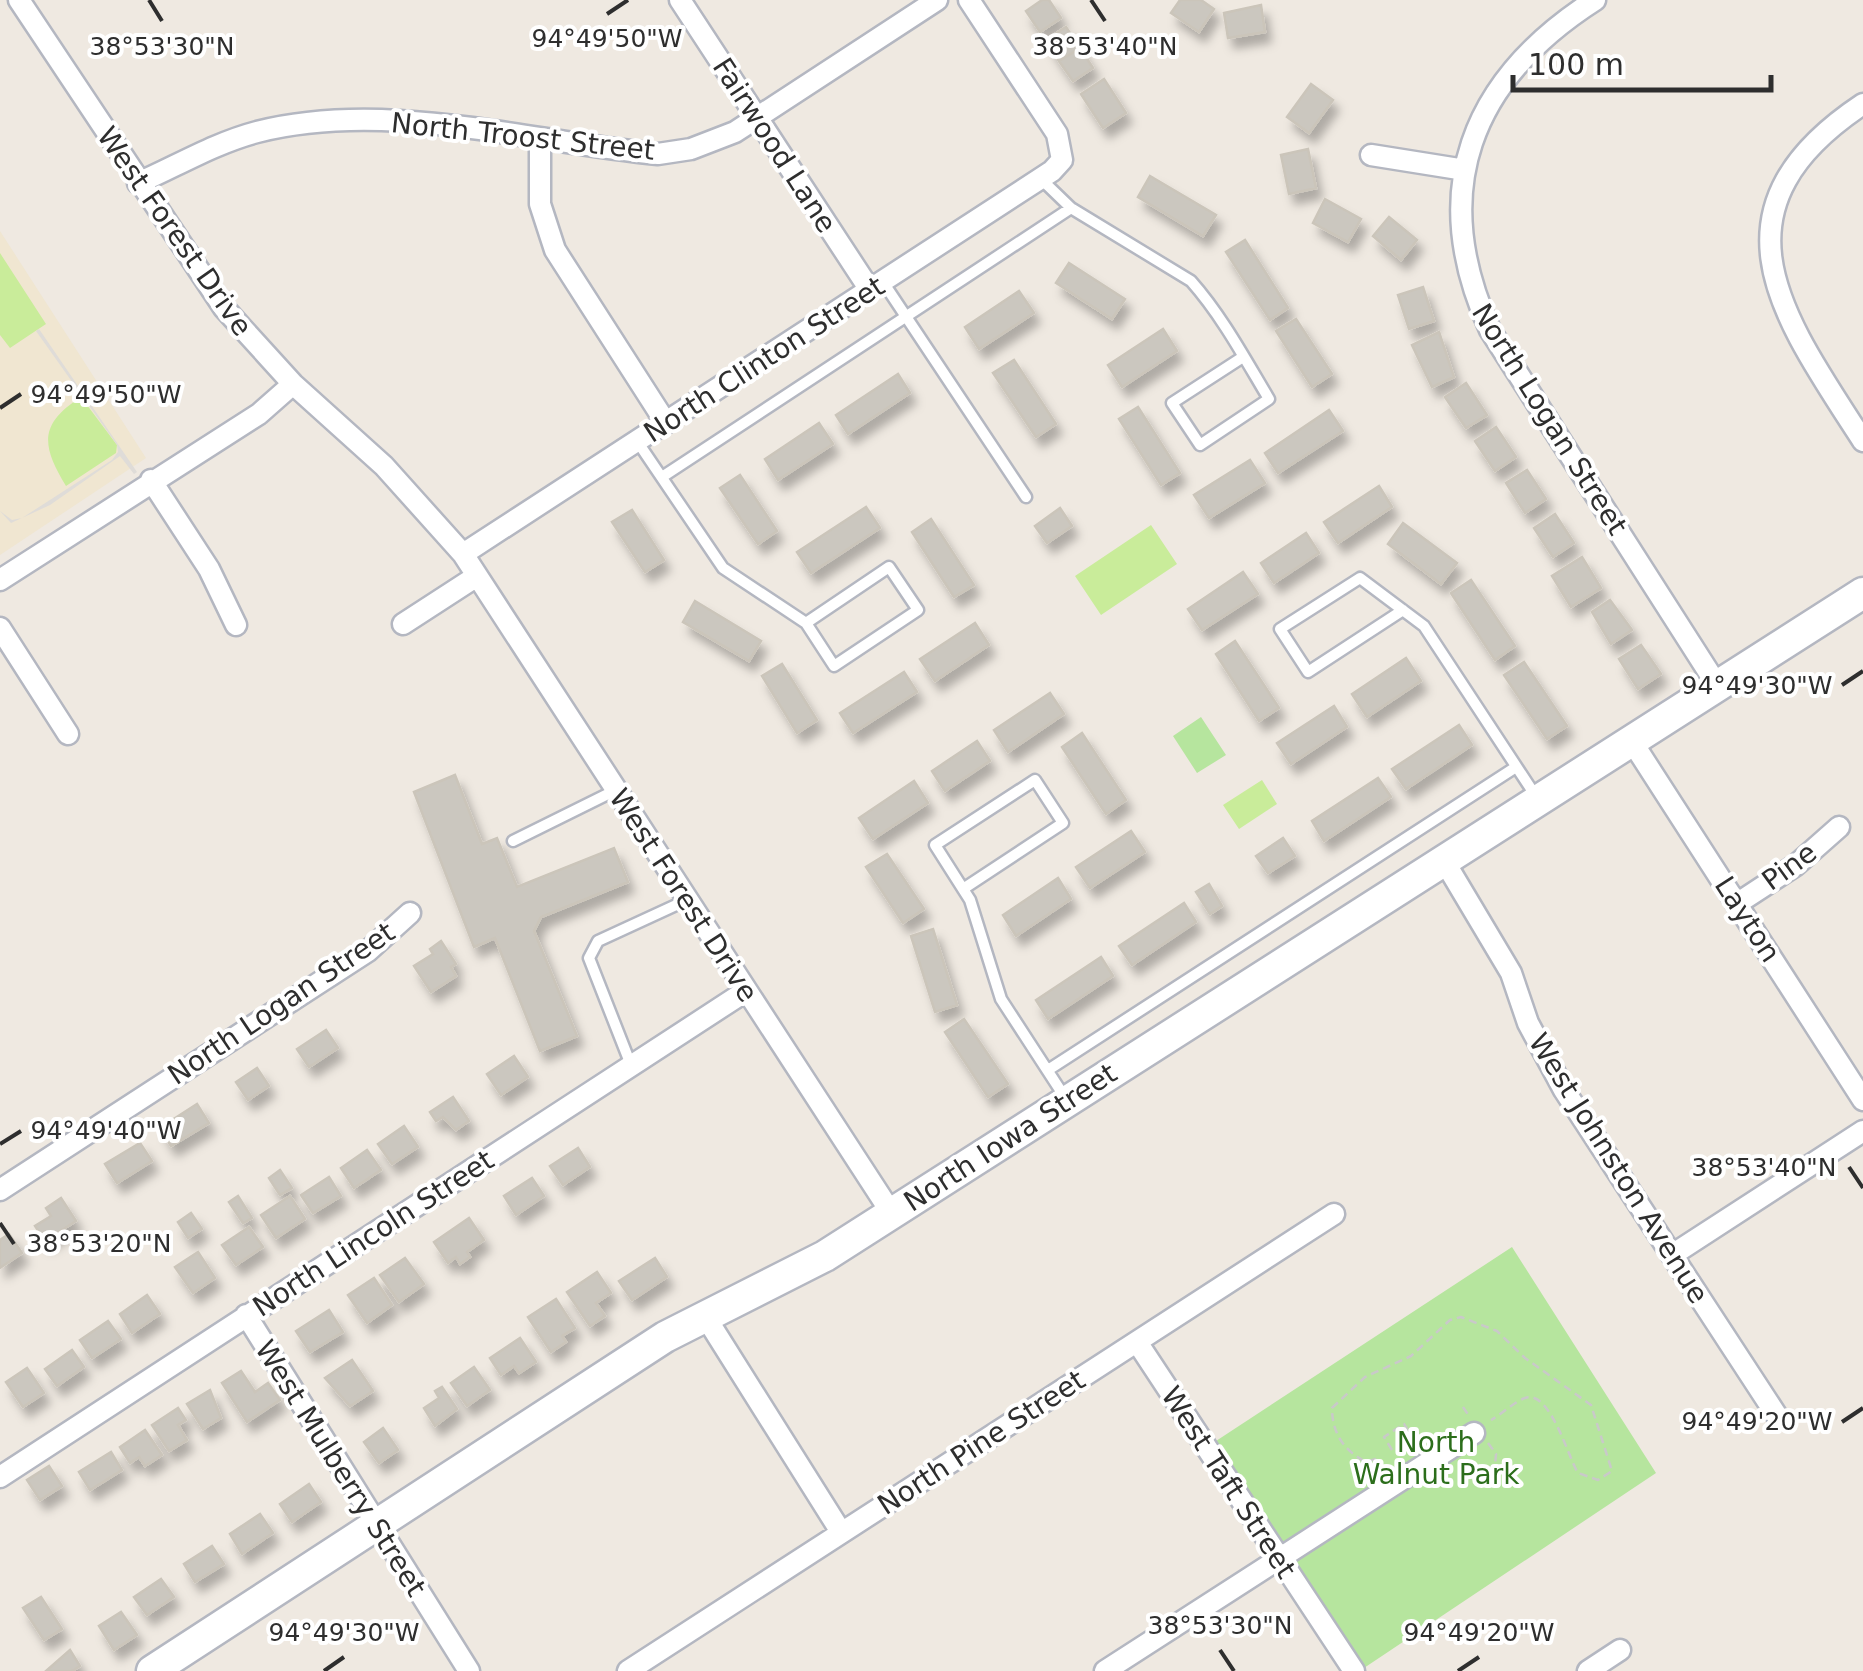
<svg xmlns="http://www.w3.org/2000/svg" width="1863" height="1671" font-family="'DejaVu Sans',sans-serif">
<style>
.education{fill:#f0e6d1}
.green{fill:#b6e59e}
.pitch{fill:#c9ec9a}
.plaza{fill:#dfdcd8}
.building{fill:#cbc7bf;stroke:#cbc5ba;stroke-width:2.5;filter:url(#shadow)}
.lines{fill:none;stroke-linecap:round;stroke-linejoin:round}
.lane-casing{stroke:#b4b7c1;stroke-width:15}
.street-casing{stroke:#b4b7c1;stroke-width:25}
.secondary-casing{stroke:#b4b7c1;stroke-width:35}
.path{stroke:#c9c9c9;stroke-width:2.5;stroke-dasharray:8 5;stroke-linecap:butt}
.lane{stroke:#fff;stroke-width:10}
.street{stroke:#fff;stroke-width:20}
.secondary{stroke:#fff;stroke-width:30}
.ticks{fill:none;stroke:#2e2e2e;stroke-width:4}
.labels{text-anchor:middle;stroke-width:8;stroke-linejoin:round;paint-order:stroke}
.street-label{font-size:28px;fill:#2e2e2e;stroke:#fff}
.park-label{font-size:28px;fill:#2c6e1b;stroke:#fff}
.ticks-label{font-size:25px;text-anchor:middle;fill:#2e2e2e;stroke:#fff;stroke-width:8;stroke-linejoin:round;paint-order:stroke}
</style>
<defs>
<filter id="shadow"><feDropShadow dx="6" dy="10" stdDeviation="5" flood-color="#0004"/></filter>
</defs>
<rect width="100%" height="100%" fill="#efe9e1"/>
<!-- education -->
<path class="education" d="M0,231L146,458L0,555Z"/>
<!-- green -->
<path class="green" d="M1201,717L1226,755L1197,773L1173,736Z
M1512,1247L1656,1473L1364,1668L1216,1441Z"/>
<!-- pitch -->
<path class="pitch" d="M0,253L46,324L10,348L0,335Z
M81,397L117,445L116,453L66,486C41,445 39,424 81,397Z
M1151,525L1177,564L1101,615L1075,576Z
M1262,780L1277,804L1239,829L1223,805Z"/>
<!-- plaza -->
<path class="plaza" d="M39,329L137,472L134,474L120,456L50,505L11,523L0,511L12,520L22,518L112,460L118,452L117,445L36,331Z"/>
<!-- building -->
<path class="building" d="M1042,0H1049L1061,18L1040,32L1026,11Z
M1180,0H1201L1214,9L1199,32L1171,13Z
M1261,5L1265,32L1228,38L1224,13Z
M1066,27L1080,48L1059,61L1046,40Z
M1080,48L1093,68L1073,81L1059,61Z
M1104,79L1126,113L1103,128L1081,94Z
M1311,84L1333,100L1309,133L1287,117Z
M1308,149L1316,188L1289,194L1281,155Z
M1150,176L1216,215L1203,236L1138,197Z
M1325,199L1361,219L1348,242L1313,223Z
M1389,217L1417,240L1401,260L1373,236Z
M1245,240L1288,308L1270,320L1226,252Z
M1069,263L1125,299L1112,319L1056,283Z
M1423,287L1434,321L1409,329L1398,295Z
M1019,291L1034,313L979,349L965,327Z
M1296,319L1332,374L1312,387L1276,331Z
M1163,329L1177,351L1122,387L1108,365Z
M1439,332L1454,377L1432,387L1412,345Z
M1014,360L1056,424L1036,437L993,373Z
M898,374L910,393L848,434L836,415Z
M1466,383L1487,415L1466,428L1445,397Z
M1138,407L1180,473L1161,485L1119,419Z
M1329,410L1343,431L1278,473L1265,453Z
M819,423L833,444L778,480L765,459Z
M1496,427L1516,457L1495,471L1475,441Z
M1250,460L1265,483L1209,518L1194,495Z
M1527,470L1546,499L1525,513L1506,483Z
M740,475L777,531L758,544L720,488Z
M1379,486L1392,507L1338,543L1324,522Z
M866,507L880,528L811,573L797,552Z
M1060,508L1072,526L1047,543L1035,526Z
M632,510L664,560L645,572L612,522Z
M1555,514L1574,543L1553,557L1534,528Z
M931,519L974,585L954,597L912,532Z
M1403,523L1457,563L1441,584L1388,544Z
M1306,533L1319,553L1274,583L1261,563Z
M1582,557L1601,588L1571,607L1552,576Z
M1243,572L1258,594L1202,630L1188,609Z
M1471,580L1515,646L1495,660L1451,593Z
M1610,600L1632,630L1611,644L1592,612Z
M695,601L761,641L749,661L683,622Z
M975,623L989,645L935,681L920,659Z
M1235,641L1279,708L1259,721L1216,654Z
M1641,645L1661,674L1638,689L1619,659Z
M1406,658L1421,681L1367,717L1352,694Z
M1524,662L1567,726L1547,739L1504,675Z
M782,664L817,720L797,733L762,676Z
M904,672L917,692L853,733L840,713Z
M1050,693L1064,714L1008,752L994,730Z
M1334,706L1347,727L1291,764L1277,743Z
M1459,725L1472,745L1406,789L1392,769Z
M1082,733L1126,800L1106,814L1062,747Z
M977,741L990,761L945,791L932,771Z
M455,775L482,844L497,838L517,887L614,848L628,882L541,917L534,931L577,1036L540,1051L495,938L474,947L414,792Z
M1378,778L1391,797L1324,841L1312,821Z
M914,781L928,803L873,839L859,818Z
M1131,831L1145,852L1090,888L1076,867Z
M1283,838L1295,856L1268,873L1256,856Z
M887,854L924,909L903,923L866,867Z
M1058,878L1071,899L1016,936L1003,915Z
M1209,884L1222,906L1210,914L1196,892Z
M1184,903L1196,922L1132,965L1119,946Z
M933,929L957,1005L935,1012L911,936Z
M441,941L456,964L451,967L456,976L431,992L414,966L433,954L430,949Z
M1101,957L1113,976L1048,1019L1036,1000Z
M964,1019L1008,1084L988,1097L945,1032Z
M326,1030L338,1048L309,1067L297,1049Z
M514,1056L528,1077L501,1095L487,1074Z
M257,1068L269,1086L248,1100L236,1082Z
M453,1097L469,1121L456,1130L443,1117L436,1121L430,1112Z
M197,1104L209,1123L171,1146L160,1128Z
M404,1126L418,1147L392,1164L378,1144Z
M140,1143L152,1161L117,1183L105,1164Z
M578,1148L590,1167L563,1185L550,1166Z
M367,1150L381,1170L354,1188L341,1168Z
M280,1170L292,1188L280,1195L269,1178Z
M329,1177L341,1196L313,1213L301,1195Z
M532,1178L544,1196L516,1215L504,1196Z
M238,1196L252,1218L243,1223L229,1202Z
M290,1196L305,1219L276,1238L261,1215Z
M61,1198L76,1221L45,1241L35,1226L51,1216L46,1208Z
M191,1213L202,1229L188,1238L178,1222Z
M469,1218L484,1240L467,1252L470,1257L460,1264L456,1257L448,1263L434,1242Z
M249,1227L263,1247L236,1265L222,1245Z
M9,1234L22,1253L0,1268V1240Z
M198,1252L215,1278L193,1293L175,1267Z
M405,1258L424,1284L399,1302L380,1275Z
M655,1258L667,1277L632,1300L619,1281Z
M597,1272L611,1293L596,1303L605,1316L590,1326L567,1292Z
M374,1278L392,1305L367,1323L348,1295Z
M147,1295L160,1314L132,1333L120,1314Z
M556,1299L575,1328L562,1336L566,1342L551,1352L528,1317Z
M329,1310L343,1332L310,1352L296,1331Z
M108,1321L121,1339L92,1358L80,1340Z
M520,1338L536,1362L519,1373L514,1366L501,1375L490,1358Z
M72,1350L84,1367L57,1386L45,1369Z
M352,1360L373,1391L350,1406L325,1378Z
M474,1367L490,1390L467,1406L451,1383Z
M27,1368L44,1393L23,1407L6,1382Z
M241,1371L255,1392L268,1383L280,1400L247,1422L222,1383Z
M442,1387L457,1409L435,1426L424,1408L439,1398L435,1391Z
M210,1390L221,1418L203,1429L187,1404Z
M178,1408L186,1420L178,1425L187,1440L169,1451L152,1425Z
M383,1428L398,1450L379,1463L364,1442Z
M145,1430L162,1455L145,1466L139,1457L130,1463L120,1447Z
M111,1452L122,1470L90,1490L79,1472Z
M49,1466L62,1486L40,1500L27,1480Z
M309,1484L321,1502L292,1522L280,1504Z
M260,1514L273,1533L242,1554L230,1534Z
M212,1546L224,1564L195,1582L184,1564Z
M161,1579L174,1597L147,1615L134,1597Z
M41,1597L62,1629L44,1640L23,1608Z
M121,1612L137,1635L114,1650L99,1626Z
M70,1650L80,1666L72,1671H46Z"/>
<g class="lines">
<defs>
<path id="lane" d="M1041,179L1071,208L1191,281C1222,316 1245,359 1269,399L1200,445L1172,403L1243,357
M883,282L1026,497
M637,441L723,568L806,623L834,666L918,610L889,567L806,623
M662,477L1071,208
M1403,610L1308,672L1280,629L1360,578L1424,626L1537,798
M513,841L616,790
M963,889L1063,823L1035,780L935,845L970,900L1001,999L1066,1099
M631,1065L589,958L598,941L687,900
M1048,1070L1516,767"/>
<path id="street" d="M19,0L224,308L293,384L384,466L463,554L892,1214
M680,0L870,290
M1595,0C1470,80 1427,191 1490,330L1717,685
M1863,104C1702,211 1783,317 1863,441
M540,140V204L555,250L666,423
M1371,155L1465,170
M138,183C177,166 215,143 257,132C387,99 527,142 658,154L691,149L735,132L937,0
M151,480L209,569L236,625
M463,554L1052,171L1062,160L1057,134L969,0
M0,580L259,414L293,384
M403,624L477,576
M0,628L68,734
M1631,740L1863,1100
M1443,859L1511,973L1528,1023L1564,1090L1779,1419
M1738,903L1796,865L1839,827
M0,1190L368,951L410,913
M1672,1255L1863,1131
M246,1315L469,1671
M705,1316L841,1532
M1137,1342L1354,1671
M0,1477L746,991
M628,1671L1334,1214
M1105,1671L1474,1433
M1588,1671L1620,1650"/>
<path id="secondary" d="M152,1671L665,1337L825,1256L1863,593"/>
</defs>
<!-- lane casing -->
<use href="#lane" class="lane-casing"/>
<!-- street casing -->
<use href="#street" class="street-casing"/>
<!-- secondary casing -->
<use href="#secondary" class="secondary-casing"/>
<!-- path -->
<path class="path" d="M1463,1407L1469,1416
M1392,1450L1384,1437L1404,1424L1412,1437
M1376,1459L1366,1462C1344,1451 1332,1433 1332,1408L1365,1377L1411,1356L1450,1320L1461,1317L1497,1331L1525,1358L1591,1405L1612,1471L1598,1480L1578,1473C1568,1457 1550,1389 1525,1398C1514,1402 1502,1414 1491,1420
M1487,1470L1495,1465L1496,1454L1488,1443"/>
<!-- lane -->
<use href="#lane" class="lane"/>
<!-- street -->
<use href="#street" class="street"/>
<!-- secondary -->
<use href="#secondary" class="secondary"/>
</g>
<!-- ticks -->
<path class="ticks" d="M149,0L162,21M1091,0L1105,21M607,14L628,0M0,408L21,394M1842,685L1863,671M0,1144L21,1131M1849,1167L1863,1188M0,1223L14,1244M1842,1422L1863,1408M1220,1650L1234,1671M324,1671L344,1657M1458,1671L1479,1657"/>
<g class="labels">
<!-- street labels -->
<g class="street-label">
<text transform="translate(523 136) rotate(6)" y="10">North Troost Street</text>
<text transform="translate(775 145) rotate(57)" y="10">Fairwood Lane</text>
<text transform="translate(175 231) rotate(55)" y="10">West Forest Drive</text>
<text transform="translate(764 359) rotate(-33)" y="10">North Clinton Street</text>
<text transform="translate(1550 419) rotate(58)" y="10">North Logan Street</text>
<text transform="translate(1789 866) rotate(-36)" y="10">Pine</text>
<text transform="translate(684 895) rotate(57)" y="10">West Forest Drive</text>
<text transform="translate(1748 919) rotate(57)" y="10">Layton</text>
<text transform="translate(281 1003) rotate(-34)" y="10">North Logan Street</text>
<text transform="translate(1010 1137) rotate(-33)" y="10">North Iowa Street</text>
<text transform="translate(1619 1168) rotate(58)" y="10">West Johnston Avenue</text>
<text transform="translate(373 1233) rotate(-33)" y="10">North Lincoln Street</text>
<text transform="translate(981 1442) rotate(-33)" y="10">North Pine Street</text>
<text transform="translate(341 1468) rotate(58)" y="10">West Mulberry Street</text>
<text transform="translate(1229 1482) rotate(57)" y="10">West Taft Street</text>
</g>
<!-- park labels -->
<g class="park-label">
<text x="1436" y="1452">North<tspan x="1436" dy="32">Walnut Park</tspan></text>
</g>
</g>
<g class="ticks-label">
<text x="607" y="47">94°49'50"W</text>
<text x="1105" y="55">38°53'40"N</text>
<text x="162" y="55">38°53'30"N</text>
<text x="106" y="403">94°49'50"W</text>
<text x="1757" y="694">94°49'30"W</text>
<text x="106" y="1139">94°49'40"W</text>
<text x="1764" y="1176">38°53'40"N</text>
<text x="99" y="1252">38°53'20"N</text>
<text x="1757" y="1430">94°49'20"W</text>
<text x="1220" y="1634">38°53'30"N</text>
<text x="344" y="1641">94°49'30"W</text>
<text x="1479" y="1641">94°49'20"W</text>
</g>
<!-- scale -->
<path d="M1513 75v15h258v-15" fill="none" stroke="#2e2e2e" stroke-width="5"/>
<text x="1528" y="75" font-size="30" fill="#2e2e2e" stroke="#ffffff" stroke-width="8" paint-order="stroke">100 m</text>
</svg>
